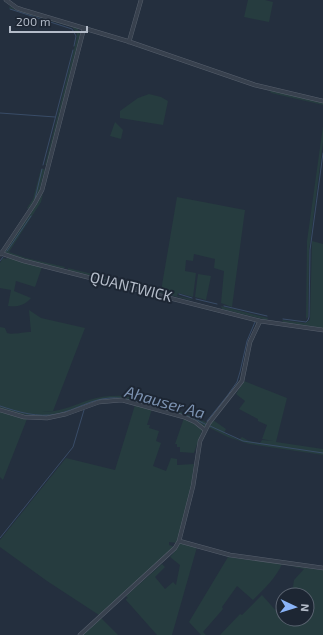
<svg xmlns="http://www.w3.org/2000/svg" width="323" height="635" font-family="'Exo 2',sans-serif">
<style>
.green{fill:#263c3f}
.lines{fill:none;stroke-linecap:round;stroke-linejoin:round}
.stream{stroke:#394c67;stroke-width:1}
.minor-casing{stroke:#565f6c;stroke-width:4.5}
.minor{stroke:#38414e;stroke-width:3.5}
.labels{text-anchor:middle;stroke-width:4;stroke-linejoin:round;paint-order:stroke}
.street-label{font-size:15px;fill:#b4bcc9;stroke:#1d2633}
.water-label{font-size:16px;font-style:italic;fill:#7c92b1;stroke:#1d2633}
</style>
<rect width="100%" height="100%" fill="#242f3e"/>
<!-- green -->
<path class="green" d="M248,0H265L273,2L269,22L244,17Z
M10,6L16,10L78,28L80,35L47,165H45L77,37V33L72,27L20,12L9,8Z
M269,90L323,102V105L271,93Z
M149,94L161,97L168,101L163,125L120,118V111L138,98Z
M115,122L123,130L121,139L110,136Z
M323,126V142L309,251L308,317L306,319L307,241Z
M41,169H45L38,196L28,209L27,208L33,199Z
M43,194L41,202L9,252L26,258L65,267L64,269L23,259L4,252Z
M177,197L245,210L232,307L221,303L224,271L214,268L215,259L194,254L193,261L186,260L185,271L196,273L193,297L178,293L177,296L192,299L190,300L68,270V268L161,291Z
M312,241L323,244V328L283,322L282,320L305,323L310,320Z
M8,257L42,267L35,287L16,281L14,291L31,298C24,306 17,307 8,306L11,290L0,288V263L3,258L6,259Z
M198,274L211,276L206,300L195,297Z
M221,306L268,318L267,320L222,309Z
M29,310L41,318L85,328L53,411L41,412C61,412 71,406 89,400C100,396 113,395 126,396L181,412L208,423L205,428L197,421L190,418C166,410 130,396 106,399C90,401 76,410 60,414C40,420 19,414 0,408V327L5,328L7,333C12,335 24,332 31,332Z
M244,381L287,398L276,442L323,449V455L249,444L228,437L208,427L213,420L226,429L224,433L239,440L242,437L249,441L260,443L262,440L273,441L262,439L267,425L258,421V419L239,409L245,401L236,394Z
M135,405L152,409L147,425H150L149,428L159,431L156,441L161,443L153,466L166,471L171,458L177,459V465L194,464L191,487L177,543L169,542V545L175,547L99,615L47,581L0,547V540L66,458L115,470Z
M0,411L27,419L3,480L0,477Z
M184,418L194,424L202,430L194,453L180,452V447H177V444H175Z
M180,542L197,547L172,635H157L126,600V599L128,598L126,596L162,564L165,567L155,577L165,589L173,582L176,585L180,565L170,557L176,550Z
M228,557L282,564C276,578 263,590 253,600L237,586L222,607L223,609L203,632L206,635H201L189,622Z
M289,566L323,570V635H220L240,614L242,615L262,595L278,613L283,609V619H307V595H287L286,593L293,587L294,580L304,569Z
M101,618L118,635H82Z"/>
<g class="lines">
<!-- stream -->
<path class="stream" d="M10,9L72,29L76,36L74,46
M0,113L55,117
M43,165L73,50
M35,199L42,169
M7,251L31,216
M0,261L3,257
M179,294L192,298
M196,299L217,304
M224,306L267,316
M283,319L306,322L308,320L309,317L310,250L323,153
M0,406C18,412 38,418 57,414C76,410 91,399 110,398C125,397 138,402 152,406C166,410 180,413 193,418C198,420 202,423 207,425
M207,421L227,396L237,382L240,372L247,341L255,322
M210,426L243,441L323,453
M0,538L69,452L73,447L84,410"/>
<defs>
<path id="minor" d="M6,0L17,8L23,10L127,41L255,85L323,101
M129,42L141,0
M0,253L24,261L260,321L323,330
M1,254L35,203L42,190L84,28
M0,410L24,417L47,418L66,414L99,402L122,400L184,417L195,422L205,430
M179,541L230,555L323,568
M80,635L175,548L179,541L193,486L200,441L209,423L242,381L250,342L260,321"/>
</defs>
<!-- minor casing -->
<use href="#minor" class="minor-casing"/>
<!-- minor -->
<use href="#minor" class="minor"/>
</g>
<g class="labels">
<!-- street labels -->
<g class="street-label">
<text transform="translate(131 287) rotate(14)" y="5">QUANTWICK</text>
</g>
<!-- water labels -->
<g class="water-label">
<text transform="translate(165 402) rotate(16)" y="6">Ahauser Aa</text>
</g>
</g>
<!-- north arrow -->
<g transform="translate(295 607) rotate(94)"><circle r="19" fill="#1d2633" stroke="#59626f"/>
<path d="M0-3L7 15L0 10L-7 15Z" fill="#8ab4f8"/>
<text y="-6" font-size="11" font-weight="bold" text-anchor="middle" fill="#b4bcc9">N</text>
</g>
<!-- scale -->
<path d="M10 26v6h77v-6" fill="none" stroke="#b4bcc9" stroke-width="2"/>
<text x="16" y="26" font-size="12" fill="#b4bcc9" stroke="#1d2633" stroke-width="3" paint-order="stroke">200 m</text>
</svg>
